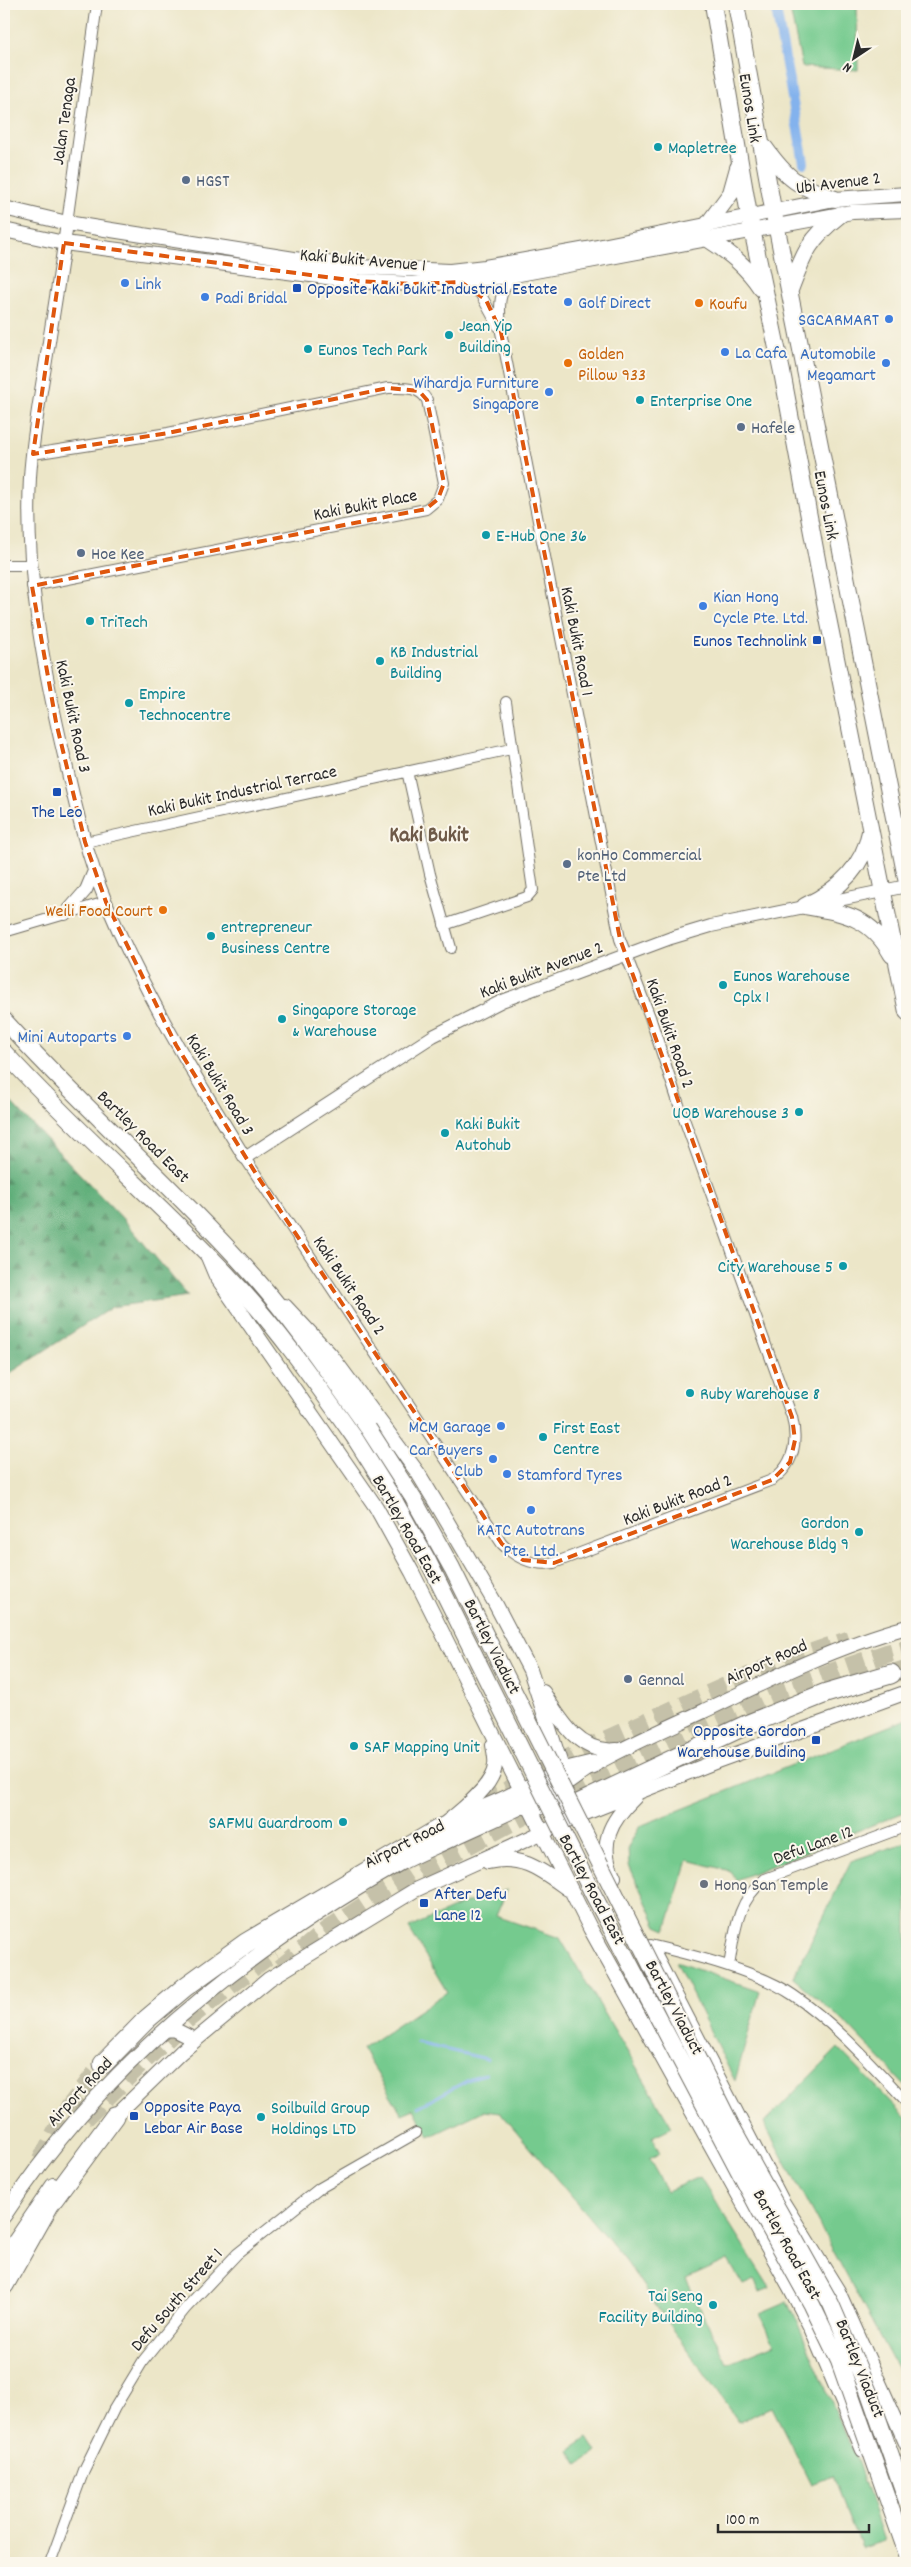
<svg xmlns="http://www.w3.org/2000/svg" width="911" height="2567" font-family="Dekko,sans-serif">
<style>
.grass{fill:#74ca8e;stroke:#507a5c}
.forest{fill:url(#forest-firs);stroke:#456c52}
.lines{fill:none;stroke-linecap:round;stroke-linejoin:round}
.stream{stroke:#83b2ed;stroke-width:3}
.canal{stroke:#83b2ed;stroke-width:10}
.motorway-tunnel{stroke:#c5c1a9;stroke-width:19;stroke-dasharray:19 9;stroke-linecap:butt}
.minor-casing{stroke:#6f6c62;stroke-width:12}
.tertiary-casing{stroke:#6f6c62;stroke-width:14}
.secondary-casing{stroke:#6f6c62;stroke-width:16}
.trunk-casing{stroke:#6f6c62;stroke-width:18}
.motorway-casing{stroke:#6f6c62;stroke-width:21}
.minor{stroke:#fff;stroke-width:10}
.tertiary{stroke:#fff;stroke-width:12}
.secondary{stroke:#fff;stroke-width:14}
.trunk{stroke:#fff;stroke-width:16}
.motorway{stroke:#fff;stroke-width:19}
.trunk-bridge-casing{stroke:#6f6c62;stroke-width:18;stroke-linecap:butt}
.trunk-bridge{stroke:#fff;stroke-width:16}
.marked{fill:none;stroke:#df570e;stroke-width:4;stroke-dasharray:10 6;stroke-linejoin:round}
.culture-dot{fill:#0f9aa8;stroke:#fbf7ec;stroke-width:2}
.service-dot{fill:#5c6f8a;stroke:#fbf7ec;stroke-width:2}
.shop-dot{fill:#3f7fe0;stroke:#fbf7ec;stroke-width:2}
.transit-dot{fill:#1a4fb4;stroke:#fbf7ec;stroke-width:2}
.food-dot{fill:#e8710a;stroke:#fbf7ec;stroke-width:2}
.worship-dot{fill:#6b7280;stroke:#fbf7ec;stroke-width:2}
.labels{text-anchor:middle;stroke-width:4;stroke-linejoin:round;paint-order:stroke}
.street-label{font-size:18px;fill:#2b2b2b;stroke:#fbf7ec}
.culture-label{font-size:18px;fill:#0d838f;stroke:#fbf7ec;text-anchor:start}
.service-label{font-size:18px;fill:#4e5e75;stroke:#fbf7ec;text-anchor:start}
.shop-label{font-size:18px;fill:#366cbe;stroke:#fbf7ec;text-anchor:start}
.transit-label{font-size:18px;fill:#164399;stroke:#fbf7ec;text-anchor:start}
.food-label{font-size:18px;fill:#c56008;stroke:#fbf7ec;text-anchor:start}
.worship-label{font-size:18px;fill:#5b616d;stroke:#fbf7ec;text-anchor:start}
.district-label{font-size:22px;font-weight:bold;fill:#6e5a48;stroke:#fbf7ec}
</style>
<defs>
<pattern id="forest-firs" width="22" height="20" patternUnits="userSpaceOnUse" patternTransform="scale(1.25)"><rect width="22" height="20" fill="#5fae79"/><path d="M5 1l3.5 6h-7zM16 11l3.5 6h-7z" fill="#4f8e63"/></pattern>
</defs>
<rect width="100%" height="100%" fill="#fbf7ec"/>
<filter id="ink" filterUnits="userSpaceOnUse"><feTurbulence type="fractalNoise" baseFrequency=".02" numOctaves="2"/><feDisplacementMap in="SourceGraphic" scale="10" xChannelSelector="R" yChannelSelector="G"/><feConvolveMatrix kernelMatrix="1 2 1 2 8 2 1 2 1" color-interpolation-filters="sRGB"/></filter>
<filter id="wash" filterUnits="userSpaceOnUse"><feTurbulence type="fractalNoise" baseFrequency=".0096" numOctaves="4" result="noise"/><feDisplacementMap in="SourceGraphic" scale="20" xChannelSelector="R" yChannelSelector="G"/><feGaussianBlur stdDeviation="1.12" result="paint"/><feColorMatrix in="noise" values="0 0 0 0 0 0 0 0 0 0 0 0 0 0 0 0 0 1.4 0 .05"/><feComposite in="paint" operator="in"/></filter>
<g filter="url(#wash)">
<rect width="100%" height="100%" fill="#ece6c8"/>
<!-- grass -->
<path class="grass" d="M789,4H857L858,70L802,67Z
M907,1719V1811L736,1880L730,1871L688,1860L666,1930L657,1926L629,1865L628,1847L640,1826Z
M907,1842V2087L847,2024L793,1978L851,1861Z
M507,1890L496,1916L560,1938L672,2127L652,2137L660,2153L649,2159L667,2191L700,2177L770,2288L760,2292L754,2280L743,2285L728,2260L686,2279L727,2363L774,2344L760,2313L788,2301L858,2463L884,2541L861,2548L832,2476L811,2484L772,2407L738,2422L625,2260L501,2113L483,2111L429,2137L414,2109L402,2114L362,2049L447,1992L409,1928L458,1906Z
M676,1962L760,1991L735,2081Z
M838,2048L907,2119V2387L764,2123Z
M588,2438L597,2452L578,2465L569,2451Z"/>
<!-- forest -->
<path class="forest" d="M4,1095L125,1221L188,1296L112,1307L4,1377Z"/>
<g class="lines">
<!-- stream -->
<path class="stream" d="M417,2043L487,2059
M418,2107L474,2077L486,2074"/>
<!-- canal -->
<path class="canal" d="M775,4L804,163"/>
</g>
</g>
<g filter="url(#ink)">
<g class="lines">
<!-- motorway-tunnel -->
<path class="motorway-tunnel" d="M891,1674L907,1669
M482,1804L590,1747L770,1667L849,1640
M281,1968L326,1931L411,1875L607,1772L784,1689L888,1653L907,1649
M85,2118L186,2020L274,1951
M41,2161L69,2108L103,2064"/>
<defs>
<path id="minor" d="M67,223L97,4
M461,282L480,293L498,326
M4,565H31
M32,586L426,509L438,499L444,483L427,400C419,386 402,388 388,388L168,433L33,454
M407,771L430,874L451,948
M85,842L511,749
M444,925L527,897L533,890L506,702
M4,932L106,902
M245,1158L502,1544C517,1559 533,1566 554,1563L772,1480C794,1465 798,1442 792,1417L679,1105L650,1017L620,939L501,332C500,306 496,295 514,275
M650,1945C692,1955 758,1971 793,1995C836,2024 872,2065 907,2102
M729,1966C735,1932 736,1902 765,1879L907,1826
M50,2563L84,2470L114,2409L143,2361L185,2309L237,2254L320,2188L416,2133"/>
<path id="tertiary" d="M67,223C62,260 56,298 50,335C43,383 33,429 30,477C25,573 43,667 65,760C76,808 87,857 106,902C144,993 194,1075 245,1158L433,1036L502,1001L671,938L711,926L907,886
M65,914L86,890L94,871"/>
<path id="secondary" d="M4,208L67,223L294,259L359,267L450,271L485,267L587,249L835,199L907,194
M4,230L64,243L357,281L412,284L461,282L514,275L852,212L907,210
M208,1257L216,1276L376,1507L412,1572L590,1928L791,2289L811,2328L863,2450
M285,1306L330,1354L418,1473L438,1506L495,1603L530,1670L566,1780
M543,1692C560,1720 580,1755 617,1750
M447,1822C462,1810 494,1785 495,1765C496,1759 494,1751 493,1745
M488,1862C522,1854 541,1870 568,1889
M614,1877C597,1844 611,1820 635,1797
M654,1954L782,2201L838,2291L907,2445
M165,2030L173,2029L195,2040
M109,2122L181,2052L269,1979L415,1890L583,1814L717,1761L907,1692
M4,2216C101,2066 246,1951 399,1864C417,1854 436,1847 454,1838C491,1821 528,1805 563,1786C575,1779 584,1770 595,1764C630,1744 668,1728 704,1711C770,1679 837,1646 907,1627
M4,2257L53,2185"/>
<path id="trunk" d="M713,4L749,215L782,372L827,613L907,1012
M736,4L773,209L907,883
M765,148C788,180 798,186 835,199
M708,224L731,193L738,168
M708,239C730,253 747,267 761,288
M790,290C804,253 809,239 841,214
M805,906C845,913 871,917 892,955
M805,906C837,891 863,869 870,832
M4,1020C85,1110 177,1189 257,1280C297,1326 332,1378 368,1428
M4,1052C74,1129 153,1197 225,1272C273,1322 314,1380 354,1437"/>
<path id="motorway" d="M527,1805L578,1804L746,1725L826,1693L891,1674
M103,2064L147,2019L185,1987L246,1943L439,1829L504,1801L563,1772L592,1765
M4,2285L49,2205L115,2116"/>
</defs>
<!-- minor casing -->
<use href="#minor" class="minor-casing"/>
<!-- tertiary casing -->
<use href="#tertiary" class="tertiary-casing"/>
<!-- secondary casing -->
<use href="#secondary" class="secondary-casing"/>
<!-- trunk casing -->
<use href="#trunk" class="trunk-casing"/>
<!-- motorway casing -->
<use href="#motorway" class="motorway-casing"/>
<!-- minor -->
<use href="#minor" class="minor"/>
<!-- tertiary -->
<use href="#tertiary" class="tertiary"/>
<!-- secondary -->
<use href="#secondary" class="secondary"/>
<!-- trunk -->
<use href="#trunk" class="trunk"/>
<!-- motorway -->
<use href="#motorway" class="motorway"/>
<defs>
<path id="trunk-bridge" d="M368,1428L413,1498L452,1568L732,2127L831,2304L868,2390L907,2501
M354,1437L394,1500L429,1563L593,1894L760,2211L812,2305L839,2361L907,2554"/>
</defs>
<!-- trunk-bridge casing -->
<use href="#trunk-bridge" class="trunk-bridge-casing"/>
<!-- trunk-bridge -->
<use href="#trunk-bridge" class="trunk-bridge"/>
</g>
</g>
<!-- marked area -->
<path class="marked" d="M64,243L357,281L412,284L461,282L486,300L501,332L506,357L620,939L792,1417L795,1440L790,1462L772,1480L554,1563L523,1560L502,1544L258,1177L176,1045L106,902L85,842L56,722L32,586L426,509L438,499L444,483L427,400L419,391L388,388L168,433L33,454Z"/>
<!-- markers -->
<g class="culture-dot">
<circle cx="658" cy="147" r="5"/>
<circle cx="449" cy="335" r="5"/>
<circle cx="308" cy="349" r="5"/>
<circle cx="640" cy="400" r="5"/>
<circle cx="486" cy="535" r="5"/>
<circle cx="90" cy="621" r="5"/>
<circle cx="380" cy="661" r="5"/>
<circle cx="129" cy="703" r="5"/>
<circle cx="211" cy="936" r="5"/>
<circle cx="723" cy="985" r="5"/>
<circle cx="282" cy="1019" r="5"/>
<circle cx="799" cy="1112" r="5"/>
<circle cx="445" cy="1133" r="5"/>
<circle cx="843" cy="1266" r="5"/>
<circle cx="690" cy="1393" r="5"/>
<circle cx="543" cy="1437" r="5"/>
<circle cx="859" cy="1532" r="5"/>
<circle cx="354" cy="1746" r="5"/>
<circle cx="343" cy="1822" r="5"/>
<circle cx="261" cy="2117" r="5"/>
<circle cx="713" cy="2305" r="5"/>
</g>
<g class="service-dot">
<circle cx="186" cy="180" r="5"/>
<circle cx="741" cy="427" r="5"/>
<circle cx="81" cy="553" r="5"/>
<circle cx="567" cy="864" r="5"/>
<circle cx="628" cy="1679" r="5"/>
</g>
<g class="shop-dot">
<circle cx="125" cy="283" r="5"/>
<circle cx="205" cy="297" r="5"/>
<circle cx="568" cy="302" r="5"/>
<circle cx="889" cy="319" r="5"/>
<circle cx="725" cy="352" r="5"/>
<circle cx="886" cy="363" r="5"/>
<circle cx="549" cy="392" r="5"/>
<circle cx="703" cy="606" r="5"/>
<circle cx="127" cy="1036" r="5"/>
<circle cx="501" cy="1426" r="5"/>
<circle cx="493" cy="1459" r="5"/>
<circle cx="507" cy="1474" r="5"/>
<circle cx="531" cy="1510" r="5"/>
</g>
<g class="transit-dot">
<rect x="292" y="283" width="10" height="10" rx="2.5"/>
<rect x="812" y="635" width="10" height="10" rx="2.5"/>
<rect x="52" y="787" width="10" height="10" rx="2.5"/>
<rect x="811" y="1735" width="10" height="10" rx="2.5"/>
<rect x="419" y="1898" width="10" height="10" rx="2.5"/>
<rect x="129" y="2111" width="10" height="10" rx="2.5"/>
</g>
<g class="food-dot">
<circle cx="699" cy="303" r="5"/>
<circle cx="568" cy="363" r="5"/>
<circle cx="163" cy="910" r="5"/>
</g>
<circle class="worship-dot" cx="704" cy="1884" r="5"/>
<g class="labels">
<!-- street labels -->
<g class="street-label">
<text transform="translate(751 108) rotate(81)" y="6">Eunos Link</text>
<text transform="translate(63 121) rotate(-82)" y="6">Jalan Tenaga</text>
<text transform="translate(838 182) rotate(-7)" y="6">Ubi Avenue 2</text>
<text transform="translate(363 259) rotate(5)" y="6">Kaki Bukit Avenue 1</text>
<text transform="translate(365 504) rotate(-11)" y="6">Kaki Bukit Place</text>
<text transform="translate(827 505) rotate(79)" y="6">Eunos Link</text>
<text transform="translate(578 641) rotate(79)" y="6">Kaki Bukit Road 1</text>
<text transform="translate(74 716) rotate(78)" y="6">Kaki Bukit Road 3</text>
<text transform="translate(242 790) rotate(-12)" y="6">Kaki Bukit Industrial Terrace</text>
<text transform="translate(541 969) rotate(-21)" y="6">Kaki Bukit Avenue 2</text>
<text transform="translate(671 1033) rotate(71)" y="6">Kaki Bukit Road 2</text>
<text transform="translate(221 1084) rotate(59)" y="6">Kaki Bukit Road 3</text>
<text transform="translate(144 1136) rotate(45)" y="6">Bartley Road East</text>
<text transform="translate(350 1285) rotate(56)" y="6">Kaki Bukit Road 2</text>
<text transform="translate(677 1499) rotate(-21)" y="6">Kaki Bukit Road 2</text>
<text transform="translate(408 1529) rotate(60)" y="6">Bartley Road East</text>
<text transform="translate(493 1646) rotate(63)" y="6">Bartley Viaduct</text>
<text transform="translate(766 1661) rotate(-24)" y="6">Airport Road</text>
<text transform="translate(404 1843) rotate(-27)" y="6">Airport Road</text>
<text transform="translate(813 1844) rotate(-20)" y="6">Defu Lane 12</text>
<text transform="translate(593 1889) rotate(62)" y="6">Bartley Road East</text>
<text transform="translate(675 2007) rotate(62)" y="6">Bartley Viaduct</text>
<text transform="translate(79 2091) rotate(-47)" y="6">Airport Road</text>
<text transform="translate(788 2244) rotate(61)" y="6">Bartley Road East</text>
<text transform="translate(176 2299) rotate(-49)" y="6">Defu South Street 1</text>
<text transform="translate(861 2368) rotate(68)" y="6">Bartley Viaduct</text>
</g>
<!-- culture labels -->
<g class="culture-label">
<text x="668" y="153">Mapletree</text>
<text x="459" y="331">Jean Yip<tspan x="459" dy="21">Building</tspan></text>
<text x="318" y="355">Eunos Tech Park</text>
<text x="650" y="406">Enterprise One</text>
<text x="496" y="541">E-Hub One 36</text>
<text x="100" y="627">TriTech</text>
<text x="390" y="657">KB Industrial<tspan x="390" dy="21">Building</tspan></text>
<text x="139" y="699">Empire<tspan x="139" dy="21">Technocentre</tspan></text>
<text x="221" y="932">entrepreneur<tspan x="221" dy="21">Business Centre</tspan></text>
<text x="733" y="981">Eunos Warehouse<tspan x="733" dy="21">Cplx 1</tspan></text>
<text x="292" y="1015">Singapore Storage<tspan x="292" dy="21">&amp; Warehouse</tspan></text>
<text x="789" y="1118" text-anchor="end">UOB Warehouse 3</text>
<text x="455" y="1129">Kaki Bukit<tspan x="455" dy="21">Autohub</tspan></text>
<text x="833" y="1272" text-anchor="end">City Warehouse 5</text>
<text x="700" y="1399">Ruby Warehouse 8</text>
<text x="553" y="1433">First East<tspan x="553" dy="21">Centre</tspan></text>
<text x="849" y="1528" text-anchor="end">Gordon<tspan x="849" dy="21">Warehouse Bldg 9</tspan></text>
<text x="364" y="1752">SAF Mapping Unit</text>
<text x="333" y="1828" text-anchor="end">SAFMU Guardroom</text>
<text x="271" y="2113">Soilbuild Group<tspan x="271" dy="21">Holdings LTD</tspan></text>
<text x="703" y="2301" text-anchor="end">Tai Seng<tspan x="703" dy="21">Facility Building</tspan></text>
</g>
<!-- service labels -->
<g class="service-label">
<text x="196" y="186">HGST</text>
<text x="751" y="433">Hafele</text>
<text x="91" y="559">Hoe Kee</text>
<text x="577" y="860">konHo Commercial<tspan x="577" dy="21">Pte Ltd</tspan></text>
<text x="638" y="1685">Gennal</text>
</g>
<!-- shop labels -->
<g class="shop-label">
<text x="135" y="289">Link</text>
<text x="215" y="303">Padi Bridal</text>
<text x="578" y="308">Golf Direct</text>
<text x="879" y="325" text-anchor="end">SGCARMART</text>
<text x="735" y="358">La Cafa</text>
<text x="876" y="359" text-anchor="end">Automobile<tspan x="876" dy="21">Megamart</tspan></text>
<text x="539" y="388" text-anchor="end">Wihardja Furniture<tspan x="539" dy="21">Singapore</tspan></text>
<text x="713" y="602">Kian Hong<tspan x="713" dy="21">Cycle Pte. Ltd.</tspan></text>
<text x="117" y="1042" text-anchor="end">Mini Autoparts</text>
<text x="491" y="1432" text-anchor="end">MCM Garage</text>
<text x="483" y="1455" text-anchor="end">Car Buyers<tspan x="483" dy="21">Club</tspan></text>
<text x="517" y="1480">Stamford Tyres</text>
<text x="531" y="1535" text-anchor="middle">KATC Autotrans<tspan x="531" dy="21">Pte. Ltd.</tspan></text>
</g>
<!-- transit labels -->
<g class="transit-label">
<text x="307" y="294">Opposite Kaki Bukit Industrial Estate</text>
<text x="807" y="646" text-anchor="end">Eunos Technolink</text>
<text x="57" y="817" text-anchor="middle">The Leo</text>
<text x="806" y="1736" text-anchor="end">Opposite Gordon<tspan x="806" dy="21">Warehouse Building</tspan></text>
<text x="434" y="1899">After Defu<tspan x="434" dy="21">Lane 12</tspan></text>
<text x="144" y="2112">Opposite Paya<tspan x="144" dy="21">Lebar Air Base</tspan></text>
</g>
<!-- food labels -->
<g class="food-label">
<text x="709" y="309">Koufu</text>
<text x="578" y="359">Golden<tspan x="578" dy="21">Pillow 933</tspan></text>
<text x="153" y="916" text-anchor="end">Weili Food Court</text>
</g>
<!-- worship labels -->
<g class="worship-label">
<text x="714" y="1890">Hong San Temple</text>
</g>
<!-- district labels -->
<g class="district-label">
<text x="429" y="841">Kaki Bukit</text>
</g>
</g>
<!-- margin -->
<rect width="911" height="2567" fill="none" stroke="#fbf7ec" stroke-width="20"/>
<!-- north arrow -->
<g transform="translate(854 58) rotate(215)" stroke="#fbf7ec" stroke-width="4" paint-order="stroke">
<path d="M0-4L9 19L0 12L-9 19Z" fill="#2b2b2b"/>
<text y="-8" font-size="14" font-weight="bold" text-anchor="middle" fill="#2b2b2b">N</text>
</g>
<!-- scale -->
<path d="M718 2524v8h151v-8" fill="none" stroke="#2b2b2b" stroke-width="2.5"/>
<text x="726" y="2524" font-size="15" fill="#2b2b2b" stroke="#fbf7ec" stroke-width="4" paint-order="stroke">100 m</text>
</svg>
